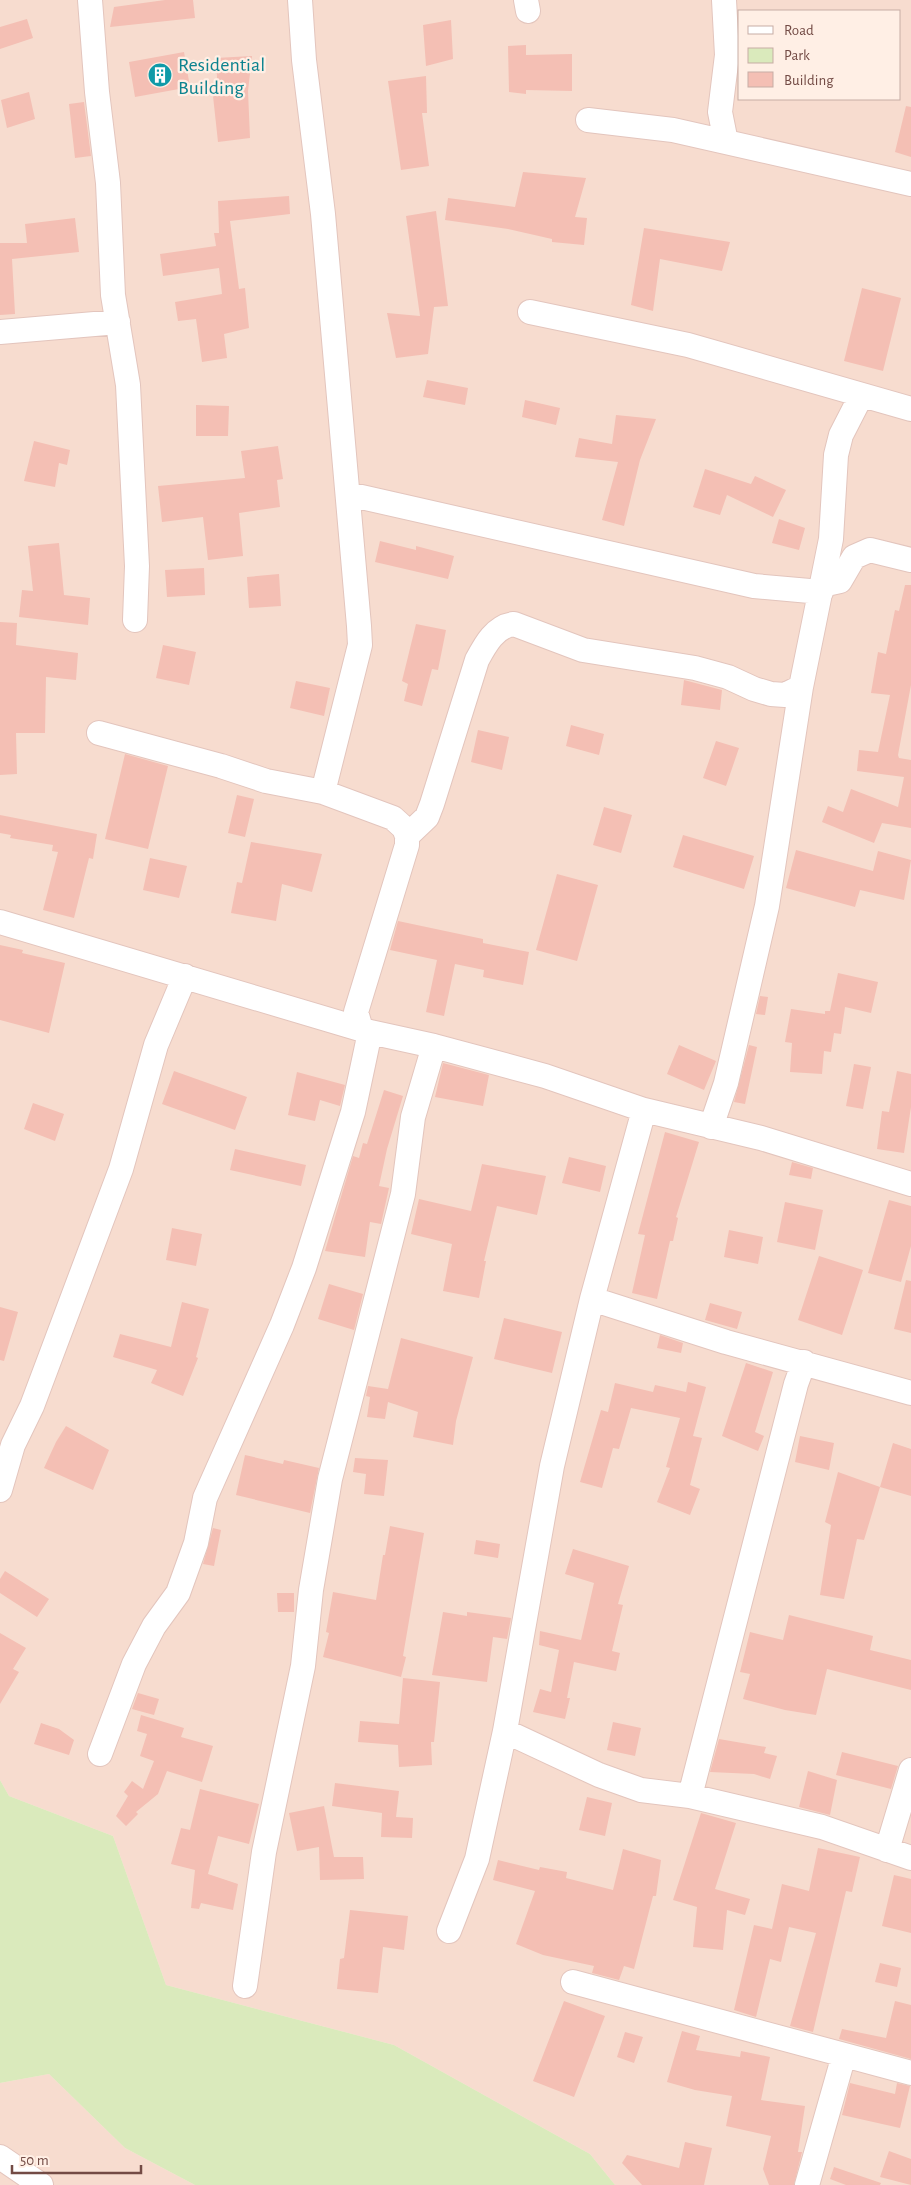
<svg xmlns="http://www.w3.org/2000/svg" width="911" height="2185" font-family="'Alegreya Sans',sans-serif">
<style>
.residential{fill:#f7dccf;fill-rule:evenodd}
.green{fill:#daeabc}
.building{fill:#f4bfb4}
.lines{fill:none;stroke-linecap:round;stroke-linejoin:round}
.minor-casing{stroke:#e3c5bd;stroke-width:26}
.minor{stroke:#fff;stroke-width:24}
.labels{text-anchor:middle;stroke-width:4.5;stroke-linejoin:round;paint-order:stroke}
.culture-label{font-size:20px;fill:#0d838f;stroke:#ffefe5;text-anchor:start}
</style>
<rect width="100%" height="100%" fill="#fdeade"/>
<!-- residential -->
<path class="residential" d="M0,0H911V2185H615L590,2154L394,2045L166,1985L113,1836L9,1796L0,1780ZM740,11H900V99H740Z
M49,2074L125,2148L195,2185H0V2083Z"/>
<!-- green -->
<path class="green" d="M0,1780L9,1796L113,1836L166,1985L394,2045L590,2154L615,2185H195L125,2148L49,2074L0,2083Z"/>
<!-- building -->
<path class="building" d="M165,0H193L195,18L110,27L114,7Z
M27,19L33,38L0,49V27Z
M451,20L453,59L426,66L423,25Z
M526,45V55L572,54V91L526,90V94L509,92L508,46Z
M184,52L190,87L135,97L129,62Z
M252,56L248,91L250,138L218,142L213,96H218L216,58Z
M426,76L427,113H422L429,166L401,170L388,81Z
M29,92L35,119L7,128L1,100Z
M84,102L91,156L75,158L69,104Z
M906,106L911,107V157L895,152Z
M523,172L586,178L575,217L587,218L584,245L552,242V239L508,229L445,220L448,198L515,207Z
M289,196L290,214L230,221L239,289L245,288L249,328L224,334L227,358L202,362L196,319L178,321L175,302L222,294L219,268L163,276L160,254L216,246L214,233H219L218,201Z
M436,211L448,306L434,307L428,354L396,358L387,313L420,316L406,216Z
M75,218L79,252L12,259L15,314L0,315V243H27L25,224Z
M644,228L730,242L722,271L660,259L653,311L631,305Z
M862,288L901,298L883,371L844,361Z
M427,380L468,388L465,405L423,397Z
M525,400L560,408L556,425L522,417Z
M196,405L229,406L228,436H196Z
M616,415L656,419L640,460L624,526L602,520L618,462L575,457L579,438L612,444Z
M34,441L70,450L67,465L59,463L55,487L24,481Z
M278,446L283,479L277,480L280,507L239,513L243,556L208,560L203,517L162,522L158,486L245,478L241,451Z
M705,469L751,484L755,476L786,490L773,517L727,495L720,515L693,507Z
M779,519L805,528L799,550L772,543Z
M380,541L416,550V546L454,556L448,579L375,562Z
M59,543L64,595L90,598L88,625L19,617L22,590L33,591L28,546Z
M204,568L205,595L167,597L165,570Z
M279,574L281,606L249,608L247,577Z
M905,585H911V685L898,755L899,758L911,760V828L882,823L874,843L822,822L828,806L843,812L851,789L898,807L904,777L857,771L859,750L878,752L890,695L871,693L878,652L886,654L895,610L899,611Z
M0,622L17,623L16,645L78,653L76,680L46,677L45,733H16L17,774L0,775Z
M416,624L446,630L438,670L432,669L422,706L404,701L408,684L402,681Z
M163,645L196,652L189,685L156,678Z
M684,680L722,690L720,710L681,705Z
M296,681L330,688L324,716L290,708Z
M571,725L604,734L599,755L566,746Z
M478,730L509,737L502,770L471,762Z
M716,741L739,748L726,786L703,778Z
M125,754L168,766L148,849L105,839Z
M237,795L254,799L245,837L228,833Z
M604,807L632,815L621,853L593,845Z
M0,815L97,834L93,859L89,858L74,918L43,910L58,852L52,851L53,845L10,838L11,835L0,833Z
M683,835L754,856L744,889L673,867Z
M251,842L322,854L312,892L282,884L276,921L231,913L237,882L242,883Z
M796,850L873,871L878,851L911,860L904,900L860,890L855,907L786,888Z
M150,858L187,866L179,898L143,890Z
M557,874L598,885L577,961L536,950Z
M398,921L483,939V943L529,952L523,985L483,977L484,970L455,964L444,1016L426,1012L437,960L390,950Z
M0,945L23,950L22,953L65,963L49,1033L0,1020Z
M838,973L878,982L871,1013L845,1007L841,1034L834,1033L831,1052L824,1051L822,1074L790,1072L792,1043L785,1042L791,1009L825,1014V1011H830Z
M760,996L768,997L765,1015L756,1014Z
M679,1045L716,1061L704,1090L667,1074Z
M749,1045L757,1047L745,1104L734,1102Z
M443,1063L489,1075L483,1106L435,1097Z
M854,1064L871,1067L863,1109L846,1106Z
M174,1071L247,1097L235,1130L162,1104Z
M897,1071L911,1074V1107L904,1153L877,1149L882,1111L889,1112Z
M297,1072L345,1085L340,1106L320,1100L315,1121L288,1115Z
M384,1090L403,1096L387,1149L379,1186L389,1188L381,1224L370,1222L365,1257L325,1251L353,1156L359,1158L363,1143L367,1144Z
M33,1103L64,1114L55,1141L24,1129Z
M665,1132L699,1142L676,1217L678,1218L673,1241H670L657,1299L632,1293L645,1235L638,1234Z
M235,1149L306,1165L301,1186L230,1170Z
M569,1157L606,1166L600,1192L562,1183Z
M792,1162L813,1168L811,1179L789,1175Z
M482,1164L546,1176L537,1215L497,1206L484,1261H486L479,1298L443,1291L452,1244L411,1234L419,1199L471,1211Z
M889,1200L911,1206V1246L901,1282L868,1273Z
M785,1202L823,1210L815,1250L777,1242Z
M172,1228L202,1234L196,1266L166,1260Z
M729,1230L763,1237L758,1264L724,1257Z
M819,1256L863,1270L842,1335L798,1320Z
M906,1280L911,1281V1333L894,1329Z
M329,1284L363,1294L354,1330L318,1319Z
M182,1302L209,1309L196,1357L198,1358L183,1396L151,1383L157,1370L113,1357L120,1334L171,1347Z
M710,1303L742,1312L737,1329L705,1320Z
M0,1307L18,1312L4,1361L0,1360Z
M504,1318L562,1332L552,1373L494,1359Z
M660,1335L683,1343L681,1353L657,1348Z
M401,1338L473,1357L456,1421L453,1445L413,1437L418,1412L388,1402L385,1419L367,1417L370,1397L366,1396L368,1386L388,1389Z
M746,1363L773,1372L755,1432L764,1436L758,1451L722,1436Z
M688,1382L706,1387L693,1436L702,1438L690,1485L700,1489L690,1515L657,1502L670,1468L666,1467L680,1418L631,1408L619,1449L613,1448L602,1488L580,1482L601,1410L608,1412L615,1383L653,1392L655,1385L686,1392Z
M66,1426L109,1450L93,1490L44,1468L56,1442Z
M800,1436L834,1443L829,1470L795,1462Z
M893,1443L911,1449V1496L880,1487Z
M245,1455L283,1464L284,1460L319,1468L310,1513L236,1495Z
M355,1458L388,1460L384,1496L364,1494L366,1474L353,1472Z
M838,1472L880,1487L864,1540L857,1539L844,1599L820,1595L831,1525L825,1522Z
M390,1526L424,1533L403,1656L406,1657L401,1677L323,1657L329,1633L326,1632L333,1592L376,1600L383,1555H385Z
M213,1528L221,1530L214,1566L203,1564Z
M476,1540L500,1544L498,1558L474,1554Z
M573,1549L629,1566L618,1604L623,1605L612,1651L620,1653L616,1671L574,1662L567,1698H570L565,1719L533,1712L540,1689L551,1692L559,1650L539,1645L540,1631L581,1640L594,1583L565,1574Z
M5,1571L49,1599L37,1617L0,1593V1579Z
M277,1593H294V1612H278Z
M443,1612L467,1616V1612L511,1618L507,1639L493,1637L487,1682L432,1675Z
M789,1615L873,1636L870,1650L911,1660V1690L827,1669L816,1715L785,1710L743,1699L750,1674L740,1672L750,1632L783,1640Z
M0,1633L26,1648L13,1669L19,1672L0,1704Z
M403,1678L440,1682L434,1742H431L432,1765L399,1767L398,1745L358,1742L360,1721L399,1724Z
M138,1693L159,1699L154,1715L132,1709Z
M141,1715L184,1728L181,1737L213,1746L202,1782L167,1771L158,1794L136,1812L138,1814L126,1826L116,1816L128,1796L124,1792L132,1781L143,1789L154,1761L140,1756L147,1734L137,1731Z
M613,1722L641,1728L635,1756L607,1750Z
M41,1723L59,1729L74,1740L69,1755L34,1744Z
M719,1739L766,1747L764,1753L777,1756L770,1779L754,1774L710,1772Z
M842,1752L898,1766L891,1789L836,1775Z
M808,1771L837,1780L830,1815L799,1807Z
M335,1783L399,1791L396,1817L413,1818L412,1838L381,1837L382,1813L332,1806Z
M200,1789L259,1804L249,1844L218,1836L208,1874L238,1884L233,1910L201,1903L199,1909L191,1908L195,1870L171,1864L181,1828L190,1830Z
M587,1797L612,1803L605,1836L579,1830Z
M324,1806L334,1857H363L364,1879L320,1880L319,1847L297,1851L289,1813Z
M701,1813L736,1823L715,1889L750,1899L745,1915L727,1910L723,1950L693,1947L697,1907L673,1900Z
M818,1848L860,1857L852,1892L846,1891L813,2032L790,2026L816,1933L789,1927L781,1962L770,1959L756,2017L734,2010L754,1925L772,1929L782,1884L809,1891Z
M623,1849L661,1860L656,1896H653L634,1969L624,1966L619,1980L592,1973L594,1966L543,1955L516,1944L535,1891L493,1880L498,1860L539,1870L540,1867L567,1872L566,1878L613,1890Z
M894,1875L911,1879V1933L882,1926Z
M350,1910L408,1916L404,1950L383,1947L378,1993L337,1989L340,1959L344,1958Z
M880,1963L901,1968L897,1987L875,1982Z
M564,2001L605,2016L574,2097L533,2081Z
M895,2001L911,2005V2059L839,2039L842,2029L886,2038Z
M682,2031L700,2036L696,2050L740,2057L741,2051L770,2057L761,2100L805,2106L798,2152H802L794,2185H769L763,2169L771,2136L726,2126L732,2096L695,2090L667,2082Z
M625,2032L643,2037L634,2063L617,2057Z
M850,2083L895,2094L897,2083L910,2086L900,2128L842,2115Z
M685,2142L712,2148L704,2185H642L622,2163L627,2155L679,2168Z
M889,2151L911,2159V2185L880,2177Z
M834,2167L881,2183L880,2185H846L830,2179Z"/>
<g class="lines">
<defs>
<path id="minor" d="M90,0L97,92L108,183L113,295L128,385L137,566L135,620
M300,0L304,60L323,214L359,626L360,645L323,792
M526,0L528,11
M724,0L727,55L720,112L726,142
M588,120L673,130L911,184
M530,312L688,345L911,409
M0,332L118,322
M348,494L754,586L821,592
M822,585L840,581L854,557L870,550L911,560
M99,733L221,766L266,781L323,792L393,818L404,828L407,836V845L356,1012L361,1029
M407,836L427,817L432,804L477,660C485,645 495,626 514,624L583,650L695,668L728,677L754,689L771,694L785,695L801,687
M0,922L370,1032L434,1046L545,1076L644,1110L761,1138L911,1184
M711,1127L726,1083L767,906L801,687L831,539L836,455L841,435L861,396
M592,1299L726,1342L911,1393
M0,1490L13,1445L32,1406L121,1169L156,1045L185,976
M505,1731L599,1775L641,1790L690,1796L822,1827L911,1858
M100,1754L134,1664L154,1626L178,1593L196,1543L205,1498L282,1325L304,1268L353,1112L370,1032
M690,1796L796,1384L804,1362
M887,1850L911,1770
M449,1931L477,1859L505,1731L552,1466L592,1299L644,1110
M573,1982L911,2073
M245,1986L264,1852L303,1666L311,1590L330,1479L403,1194L413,1117L434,1046
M0,2157L41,2185
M807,2185L844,2055"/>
</defs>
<!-- minor casing -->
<use href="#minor" class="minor-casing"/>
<!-- minor -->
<use href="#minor" class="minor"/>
</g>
<!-- icons -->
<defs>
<symbol id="building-disc" viewBox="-11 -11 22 22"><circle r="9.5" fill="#0f9aa8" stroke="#ffefe5"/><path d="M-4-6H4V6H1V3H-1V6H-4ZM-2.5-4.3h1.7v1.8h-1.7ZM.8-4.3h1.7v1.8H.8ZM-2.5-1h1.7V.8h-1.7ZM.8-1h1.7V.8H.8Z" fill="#fff"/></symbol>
</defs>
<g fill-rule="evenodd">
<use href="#building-disc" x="146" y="61" width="28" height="28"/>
</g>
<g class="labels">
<!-- culture labels -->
<g class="culture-label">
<text x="178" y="71">Residential<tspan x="178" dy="23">Building</tspan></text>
</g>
</g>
<!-- legend -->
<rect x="738" y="10" width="162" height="90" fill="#ffefe5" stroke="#c7ada5"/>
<rect x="748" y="26" width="25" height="8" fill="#ffffff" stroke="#c7ada5"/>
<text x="784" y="35" font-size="15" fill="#734b45">Road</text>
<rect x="748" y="48" width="25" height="15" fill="#daeabc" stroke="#c7ada5"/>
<text x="784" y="60" font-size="15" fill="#734b45">Park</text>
<rect x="748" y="72" width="25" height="15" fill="#f4bfb4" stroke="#c7ada5"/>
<text x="784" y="85" font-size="15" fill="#734b45">Building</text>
<!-- scale -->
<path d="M12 2165v8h129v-8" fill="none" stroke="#734b45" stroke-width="2.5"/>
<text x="20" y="2165" font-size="15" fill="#734b45" stroke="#ffefe5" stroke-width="4" paint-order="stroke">50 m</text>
</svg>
